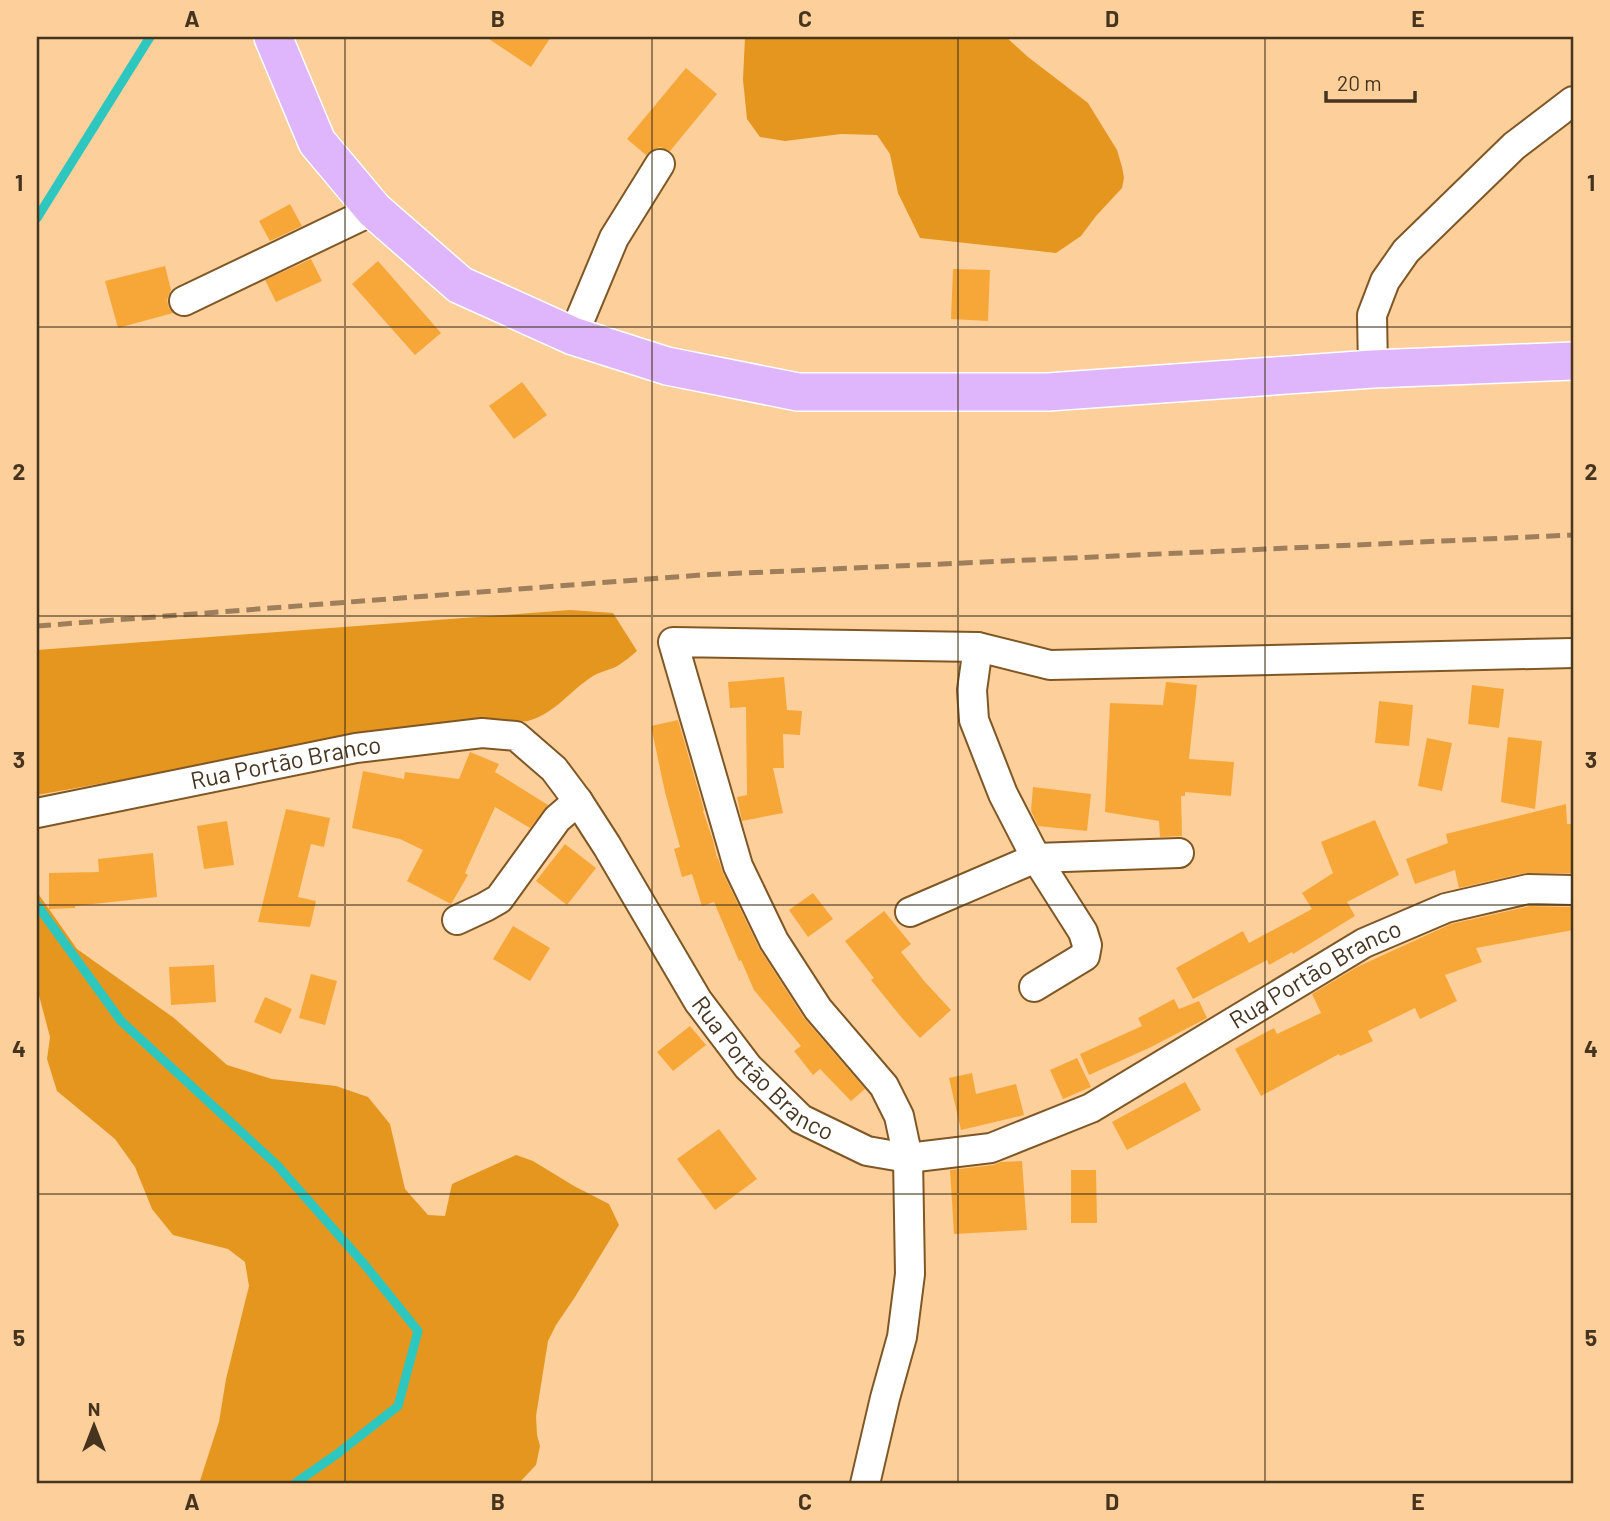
<svg xmlns="http://www.w3.org/2000/svg" width="1610" height="1521" font-family="Barlow,sans-serif">
<style>
.forest{fill:#e5961f}
.lines{fill:none;stroke-linecap:round;stroke-linejoin:round}
.stream{stroke:#2dc7bf;stroke-width:9}
.building{fill:#f7a738}
.minor-casing{stroke:#7f5725;stroke-width:32}
.major-casing{stroke:#fff;stroke-width:40}
.minor{stroke:#fff;stroke-width:28}
.major{stroke:#dfb5fb;stroke-width:37}
.rail{stroke:#9f7f5b;stroke-width:5;stroke-dasharray:14 7;stroke-linecap:butt}
.grid{fill:none;stroke:#46341f;stroke-width:2;stroke-opacity:0.55}
.labels{text-anchor:middle;stroke-width:5;stroke-linejoin:round;paint-order:stroke}
.street-label{font-size:24px;fill:#46341f;stroke:#fdcf9b}
.neatline{fill:none;stroke:#46341f;stroke-width:2.5}
.grid-label{font-size:23px;text-anchor:middle;font-weight:bold;fill:#46341f}
</style>
<rect width="100%" height="100%" fill="#fdcf9b"/>
<!-- forest -->
<path class="forest" d="M745,37H1006L1028,57L1088,103L1117,150L1122,167L1124,178L1122,188L1096,216L1081,236L1056,253L920,238L898,193L890,154L877,135L841,134L785,141L760,137L747,119L743,80Z
M570,610L613,613L637,651C631,656 625,661 619,665C611,670 601,671 593,676C568,692 557,712 528,721L378,734L37,795V650Z
M37,892L77,949L174,1018L227,1065L272,1079L336,1086L368,1097L390,1124L405,1189L428,1215L445,1216L452,1184L516,1155L533,1161L574,1186L609,1204L619,1225L575,1297L556,1325L548,1341L536,1416L537,1435L540,1446L536,1465L518,1484H199L219,1422L226,1379L249,1286L245,1262L228,1249L173,1235L152,1209L135,1167L115,1139L57,1091L47,1059L50,1037L37,988Z"/>
<g class="lines">
<!-- stream -->
<path class="stream" d="M37,218L150,37
M37,905L121,1021L277,1165L365,1265L418,1331L398,1406L337,1454L294,1484"/>
</g>
<!-- building -->
<path class="building" d="M486,37H551L531,67Z
M686,68L717,94L670,151L660,147L652,150L646,155L627,139Z
M290,204L302,226L270,241L259,221Z
M311,259L322,281L276,302L265,280Z
M378,261L441,333L415,355L352,284Z
M165,266L171,290L167,300L169,308L173,313L118,328L105,281Z
M953,269L990,270L988,321L951,319Z
M522,382L547,415L514,439L489,406Z
M784,677L787,710L802,711L800,735L783,734L784,768H773L783,813L742,821L737,797L747,795L746,707L730,708L728,682Z
M1166,682L1197,685L1189,759L1234,762L1231,796L1185,792V796H1181L1182,836L1160,837L1159,821L1105,812L1110,703L1163,705Z
M1472,685L1504,689L1499,728L1468,724Z
M1379,701L1413,705L1409,746L1375,743Z
M678,720L704,810L703,811L713,840L717,858H718L723,873L759,948L804,1018L865,1089L851,1101L820,1069L813,1075L794,1051L801,1046L754,990L741,960L739,961L714,902L702,906L692,874L682,877L674,849L680,847L665,792L651,726Z
M1508,737L1542,741L1535,809L1501,802Z
M1427,738L1452,743L1442,791L1418,786Z
M470,752L499,764L495,772L548,805L530,828L495,807L465,873L468,875L451,904L407,881L423,850L400,839L352,828L363,771L404,779L405,772L459,779Z
M1033,787L1091,794L1087,831L1038,826L1031,811Z
M1566,804L1567,824H1573V873H1525L1459,888L1455,870L1415,884L1406,859L1448,843L1446,834Z
M286,809L330,818L324,847L311,844L298,897L316,901L310,927L258,922Z
M1375,820L1399,875L1347,902L1355,916L1293,954L1292,952L1269,965L1267,960L1193,999L1176,968L1243,931L1249,943L1312,909L1302,893L1333,873L1321,842Z
M227,821L234,865L204,869L197,826Z
M565,844L596,868L567,905L536,881Z
M153,853L157,897L75,906V908L49,909V873L99,872L98,859Z
M813,893L833,919L808,937L789,910Z
M1530,906L1573,907V930L1476,948L1482,962L1445,975L1457,1001L1420,1019L1415,1008L1368,1031L1373,1041L1340,1056L1339,1054L1261,1096L1235,1049L1274,1028L1277,1034L1321,1013L1312,994L1357,967L1451,924Z
M884,911L911,944L901,952L925,982L951,1010L920,1038L902,1018L871,980L874,978L845,941Z
M513,926L550,948L530,981L493,959Z
M214,965L216,1002L171,1005L169,967Z
M311,974L337,981L325,1025L299,1018Z
M265,997L292,1009L281,1034L254,1022Z
M1174,999L1179,1009L1199,1001L1207,1018L1149,1048L1089,1075L1080,1054L1142,1026L1138,1018Z
M690,1026L706,1045L673,1071L657,1052Z
M1077,1058L1091,1087L1063,1099L1050,1070Z
M972,1073L976,1094L1016,1084L1024,1115L961,1130L949,1078Z
M1185,1082L1201,1110L1127,1150L1112,1122Z
M719,1129L757,1179L715,1210L677,1159Z
M1022,1161L1027,1230L954,1234L950,1170L993,1165L1001,1162Z
M1071,1170H1096L1097,1223H1071Z"/>
<g class="lines">
<defs>
<g id="minor">
<path d="M184,301L374,210"/>
<path d="M573,336L614,238L660,164"/>
<path d="M1373,369L1372,315L1385,281L1406,251L1514,146L1573,101"/>
<path d="M978,647L972,690L974,720L1003,794L1036,858L1083,932L1087,945L1085,956L1034,987"/>
<path id="s1" d="M37,813L356,748L482,733L516,736L554,769L578,801L607,846L698,1001L748,1067L801,1119L867,1151L908,1158L991,1148L1091,1108L1364,943L1446,908L1528,889L1573,890"/>
<path d="M910,912L1036,858L1179,853"/>
<path d="M457,920L485,907L499,899L557,819L578,801"/>
<path d="M865,1484L885,1398L902,1337L910,1274L908,1158L899,1116L884,1086L818,1009L774,941L738,866L673,642L978,647L1050,665L1573,653"/>
</g>
<path id="major" d="M273,37L317,142L374,210L460,285L573,336L667,366L798,392H1048L1373,369L1573,361"/>
</defs>
<!-- minor casing -->
<use href="#minor" class="minor-casing"/>
<!-- major casing -->
<use href="#major" class="major-casing"/>
<!-- minor -->
<use href="#minor" class="minor"/>
<!-- major -->
<use href="#major" class="major"/>
<!-- rail -->
<path class="rail" d="M37,626L701,575L1573,535"/>
</g>
<!-- grid -->
<path class="grid" d="M345,37V1484M652,37V1484M958,37V1484M1265,37V1484M37,327H1573M37,616H1573M37,905H1573M37,1194H1573"/>
<g class="labels">
<!-- street labels -->
<g class="street-label">
<text dy="8" stroke="none"><textPath href="#s1" startOffset="254">Rua Portão Branco</textPath></text>
<text dy="8" stroke="none"><textPath href="#s1" startOffset="1535">Rua Portão Branco</textPath></text>
<text dy="8" stroke="none"><textPath href="#s1" startOffset="905">Rua Portão Branco</textPath></text>
</g>
</g>
<!-- border -->
<rect width="1610" height="1521" fill="none" stroke="#fdcf9b" stroke-width="77"/>
<!-- north arrow -->
<g transform="translate(94 1426)" stroke="#fdcf9b" stroke-width="5" paint-order="stroke">
<path d="M0-5L12 26L0 18L-12 26Z" fill="#46341f"/>
<text y="-10" font-size="19" font-weight="bold" text-anchor="middle" fill="#46341f">N</text>
</g>
<!-- scale -->
<path d="M1326 91v10h89v-10" fill="none" stroke="#46341f" stroke-width="3.5"/>
<text x="1337" y="91" font-size="21" fill="#46341f" stroke="#fdcf9b" stroke-width="5" paint-order="stroke">20 m</text>
<rect x="38" y="38" width="1534" height="1444" class="neatline"/>
<g class="grid-label">
<text x="192" y="27">A</text>
<text x="498" y="27">B</text>
<text x="805" y="27">C</text>
<text x="1112" y="27">D</text>
<text x="1418" y="27">E</text>
<text x="19" y="191">1</text>
<text x="1591" y="191">1</text>
<text x="19" y="480">2</text>
<text x="1591" y="480">2</text>
<text x="19" y="768">3</text>
<text x="1591" y="768">3</text>
<text x="19" y="1057">4</text>
<text x="1591" y="1057">4</text>
<text x="19" y="1346">5</text>
<text x="1591" y="1346">5</text>
<text x="192" y="1510">A</text>
<text x="498" y="1510">B</text>
<text x="805" y="1510">C</text>
<text x="1112" y="1510">D</text>
<text x="1418" y="1510">E</text>
</g>
</svg>
